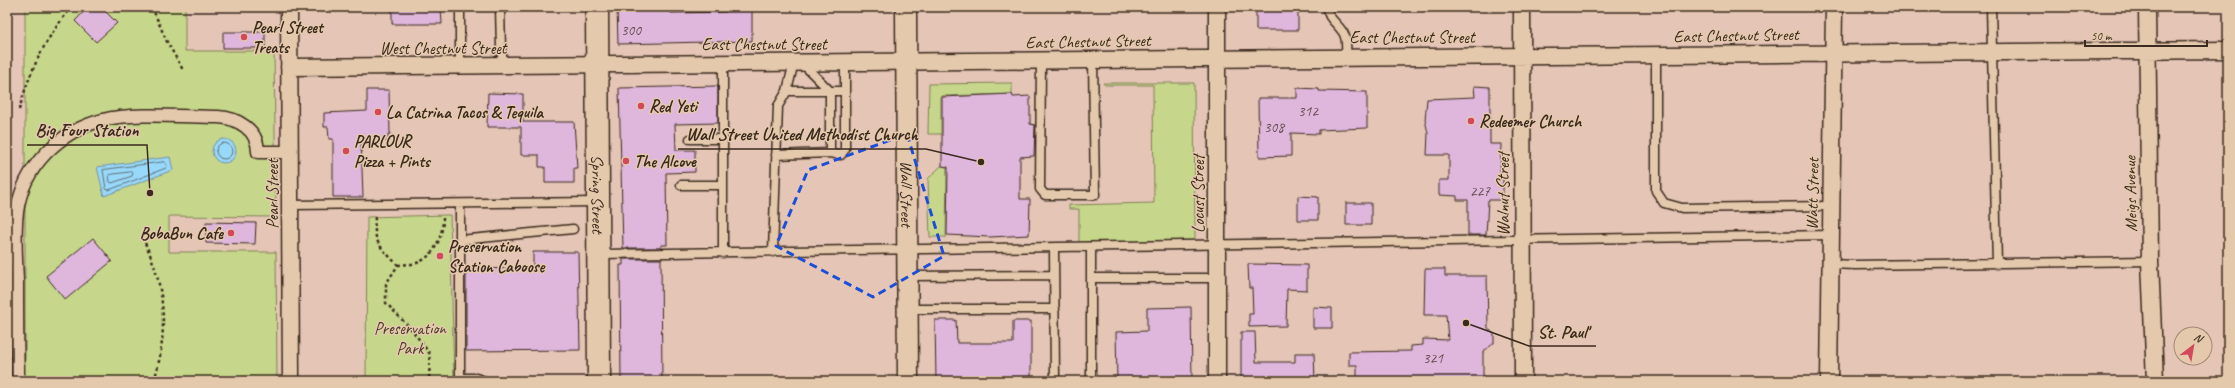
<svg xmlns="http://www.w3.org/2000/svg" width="2235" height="388" font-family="Caveat,sans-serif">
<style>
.green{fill:#c6d78b;stroke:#808054}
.water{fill:#98d8fa;stroke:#7392a2}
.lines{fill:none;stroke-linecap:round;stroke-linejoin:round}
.shore{stroke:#607076;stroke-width:1}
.building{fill:#dfb6dc;stroke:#3b2a1e}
.service-casing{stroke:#3b2a1e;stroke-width:11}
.pedestrian-casing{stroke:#3b2a1e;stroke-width:15}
.minor-casing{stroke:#3b2a1e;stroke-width:19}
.tertiary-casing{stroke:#3b2a1e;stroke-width:23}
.secondary-casing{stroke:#3b2a1e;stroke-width:25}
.path{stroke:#3b2a1e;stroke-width:2.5;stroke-dasharray:3 3;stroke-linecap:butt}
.service{stroke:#e5c9ad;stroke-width:8}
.pedestrian{stroke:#e5c9ad;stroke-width:12}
.minor{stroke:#e5c9ad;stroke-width:16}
.tertiary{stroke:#e5c9ad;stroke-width:20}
.secondary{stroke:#e5c9ad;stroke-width:22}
.marked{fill:none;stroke:#1d4ed8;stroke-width:3;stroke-dasharray:8 5;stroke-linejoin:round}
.poi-dot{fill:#d1495b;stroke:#e5c9ad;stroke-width:1.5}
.labels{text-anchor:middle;stroke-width:3;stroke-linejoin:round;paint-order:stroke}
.number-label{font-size:15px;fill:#644d4e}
.poi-label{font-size:17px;font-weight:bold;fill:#3b2a1e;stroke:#e5c9ad;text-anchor:start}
.street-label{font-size:17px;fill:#3b2a1e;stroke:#e5c9ad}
.park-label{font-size:17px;fill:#493b29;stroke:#e5c9ad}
.leader{fill:none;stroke:#3b2a1e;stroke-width:1.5}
.callout-dot{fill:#3b2a1e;stroke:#e5c9ad;stroke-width:1.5}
.callout-label{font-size:18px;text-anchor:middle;font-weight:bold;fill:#3b2a1e;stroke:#e5c9ad;stroke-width:3;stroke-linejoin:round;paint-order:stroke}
</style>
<rect width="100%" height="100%" fill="#e4c5b6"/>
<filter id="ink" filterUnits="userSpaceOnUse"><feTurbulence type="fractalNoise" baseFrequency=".025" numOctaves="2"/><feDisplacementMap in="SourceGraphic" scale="8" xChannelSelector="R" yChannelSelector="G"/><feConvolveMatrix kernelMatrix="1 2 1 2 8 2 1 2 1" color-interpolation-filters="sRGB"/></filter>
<g filter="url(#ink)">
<!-- green -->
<path class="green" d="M25,7H185V51H274L276,217L169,216V252H276L277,381H25Z
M1012,83V94L941,96V134H928L929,84Z
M1103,83H1194L1195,241L1079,245V209H1069V205L1154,203L1153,85H1105Z
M941,166L947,167L946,237H930L928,179Z
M450,215L454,381H366L367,217Z"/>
<!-- water -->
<path class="water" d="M212 151a12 12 0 1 1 24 0a12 12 0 1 1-24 0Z
M170,157L173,170L104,196L97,167Z"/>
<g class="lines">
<!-- shore -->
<path class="shore" d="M216 151a8 8 0 1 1 16 0a8 8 0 1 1-16 0Z
M165,162L167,166L166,168L109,190L106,189L103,170Z
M131,172L133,173L132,176L112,183L110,182L109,175Z"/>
</g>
<!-- building -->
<path class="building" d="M88,7H101L117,23L96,42L75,21Z
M392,7H441L442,24H392Z
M617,7H671V13L726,12V7H752V41L618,44Z
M1256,7H1298V30H1256Z
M223,32H265V48H223Z
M718,86V123L675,124L676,150H695V172L666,173L667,245H661V248H623L619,88Z
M1474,86L1490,87V144H1501L1500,179L1503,178V200H1488L1486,235H1468V200H1457V196L1439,195V180H1449V155H1427L1428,133L1425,120L1427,99L1475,97Z
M1297,88L1319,89V91L1367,92V128L1319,130V134L1291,133V156L1259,157L1258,98H1297Z
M367,90H389L390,134H388V141H361L363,197H333V139H329L328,127H324V113L367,111Z
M488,93L523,94V122H574L577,168H574V183H545V167H539V155H521V127H487Z
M1012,94L1013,97L1030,96V124L1035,125L1034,156L1020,157V199H1030L1029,235L990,237L947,235L948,167L942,166V97Z
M1298,196L1318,197V220H1298Z
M1346,203H1371V225H1346Z
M206,222L256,223L255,244L206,243Z
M93,238L112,261L65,300L46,276Z
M533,252H578L580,350L466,351V269L533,268Z
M623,259H661L662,381H621L620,265H623Z
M1248,264L1307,265V290L1287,289L1286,326L1249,327V314H1253L1252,288H1249Z
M1425,269H1445V276H1487L1488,328L1494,334V343L1483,352V381H1357V365H1349V352L1411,351V346L1423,345V339L1448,340L1446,315H1424Z
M1191,307L1192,381H1117L1116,332L1147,331V308Z
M1313,307L1332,308V328H1313Z
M935,320H956L957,343H1013V321H1031V381H936Z
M1241,332H1255L1256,362H1295V353H1314L1315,381H1241Z"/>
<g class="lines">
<defs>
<path id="service" d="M460,7V67
M500,7L501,49L504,67
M1327,7C1328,19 1336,22 1342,31C1348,38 1346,49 1346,57
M1991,7L1997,264
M1656,55V191L1664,203L1682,208L1831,206
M1041,60L1040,189L1045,195H1095L1093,60
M787,91H844
M690,139H723
M830,153L841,155L845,149V62
M776,155L830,153V91L802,63
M681,185H723
M460,204V381
M291,205L598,202
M460,240L573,229
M1054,249L1055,381
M773,252L778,106L787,91L794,62
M723,253V63
M600,254L1831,235
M1830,264L1855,265L2150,261
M907,276L1054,275
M1091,278H1217
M908,309H1055
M460,378H476L485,381
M1091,381V248"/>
<path id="pedestrian" d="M18,381C17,348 17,314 17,281C16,258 14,234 17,212C23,166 60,131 103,120C133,112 185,117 218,117C238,118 258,130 258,152H291"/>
<path id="minor" d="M289,7L291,381
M1217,7V381
M1522,7L1523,381
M2147,7L2150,261L2155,381
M289,67L2228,50
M1829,381L1834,7"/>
<g id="tertiary">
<path id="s1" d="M906,7L908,381"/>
</g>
<g id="secondary">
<path id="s2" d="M597,7L599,381"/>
</g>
</defs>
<!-- service casing -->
<use href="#service" class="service-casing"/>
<!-- pedestrian casing -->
<use href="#pedestrian" class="pedestrian-casing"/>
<!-- minor casing -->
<use href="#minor" class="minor-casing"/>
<!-- tertiary casing -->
<use href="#tertiary" class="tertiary-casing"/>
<!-- secondary casing -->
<use href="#secondary" class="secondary-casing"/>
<!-- path -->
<path class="path" d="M152,7L166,40L183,70
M19,110C30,70 45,38 72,7
M375,217C373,243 380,247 398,265L386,284V303L412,330L430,354L429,381
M145,243C166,287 168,335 154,381
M398,265C404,264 414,265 419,262C436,255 443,234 443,218"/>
<!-- service -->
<use href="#service" class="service"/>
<!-- pedestrian -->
<use href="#pedestrian" class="pedestrian"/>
<!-- minor -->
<use href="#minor" class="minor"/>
<!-- tertiary -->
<use href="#tertiary" class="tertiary"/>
<!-- secondary -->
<use href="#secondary" class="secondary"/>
</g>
</g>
<!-- marked area -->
<path class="marked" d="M907,134L944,256L873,297L776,246L808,170Z"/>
<!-- markers -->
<g class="poi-dot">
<circle cx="244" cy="37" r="4"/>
<circle cx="641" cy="106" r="4"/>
<circle cx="378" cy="112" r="4"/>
<circle cx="1471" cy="121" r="4"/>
<circle cx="346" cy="151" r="4"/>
<circle cx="626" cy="161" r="4"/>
<circle cx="231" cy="233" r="4"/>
<circle cx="440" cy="256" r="4"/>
</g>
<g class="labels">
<!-- number labels -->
<g class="number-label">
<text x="631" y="35">300</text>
<text x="1308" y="116">312</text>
<text x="1274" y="132">308</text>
<text x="1480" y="196">227</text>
<text x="1433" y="363">321</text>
</g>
<!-- poi labels -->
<g class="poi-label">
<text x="252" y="33">Pearl Street<tspan x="252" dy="20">Treats</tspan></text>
<text x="649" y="112">Red Yeti</text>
<text x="386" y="118">La Catrina Tacos &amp; Tequila</text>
<text x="1479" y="127">Redeemer Church</text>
<text x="354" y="147">PARLOUR<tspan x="354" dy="20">Pizza + Pints</tspan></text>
<text x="634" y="167">The Alcove</text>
<text x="223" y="239" text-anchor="end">BobaBun Cafe</text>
<text x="448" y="252">Preservation<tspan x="448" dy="20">Station Caboose</tspan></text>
</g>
<!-- street labels -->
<g class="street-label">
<text transform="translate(1736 35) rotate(-1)" y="6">East Chestnut Street</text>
<text x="1412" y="43">East Chestnut Street</text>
<text transform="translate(1088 41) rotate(-1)" y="6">East Chestnut Street</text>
<text x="764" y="50">East Chestnut Street</text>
<text x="443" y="54">West Chestnut Street</text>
<text transform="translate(272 194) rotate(-90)" y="6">Pearl Street</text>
<text dy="6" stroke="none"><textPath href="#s2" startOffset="187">Spring Street</textPath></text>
<text dy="6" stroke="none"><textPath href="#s1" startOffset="187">Wall Street</textPath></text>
<text transform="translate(1198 194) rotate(-90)" y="6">Locust Street</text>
<text transform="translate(1503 194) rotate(-90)" y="6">Walnut Street</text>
<text transform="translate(1812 194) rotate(-89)" y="6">Watt Street</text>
<text transform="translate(2130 194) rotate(-91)" y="6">Meigs Avenue</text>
</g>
<!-- park labels -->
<g class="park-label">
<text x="410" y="334">Preservation<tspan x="410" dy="20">Park</tspan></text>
</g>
</g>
<!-- callouts -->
<path class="leader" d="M150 193L147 145H27M981 162L926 149H678M1466 323L1529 346H1596"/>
<g class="callout-dot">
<circle cx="150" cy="193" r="4"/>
<circle cx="981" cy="162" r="4"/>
<circle cx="1466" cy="323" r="4"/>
</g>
<g class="callout-label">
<text x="87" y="136">Big Four Station</text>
<text x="802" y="140">Wall Street United Methodist Church</text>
<text x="1563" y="338">St. Paul'</text>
</g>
<!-- margin -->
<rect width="2235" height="388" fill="none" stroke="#e5c9ad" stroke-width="24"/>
<rect x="12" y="12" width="2211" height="364" fill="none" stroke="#3b2a1e" stroke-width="1.5" filter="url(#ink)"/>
<!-- north arrow -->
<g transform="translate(2193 346) rotate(31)"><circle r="19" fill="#e5c9ad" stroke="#a18974"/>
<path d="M0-3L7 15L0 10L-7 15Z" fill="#d1495b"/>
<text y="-6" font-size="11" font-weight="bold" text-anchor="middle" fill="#3b2a1e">N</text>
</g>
<!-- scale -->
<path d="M2085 40v6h122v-6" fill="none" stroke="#3b2a1e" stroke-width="2"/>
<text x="2091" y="40" font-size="12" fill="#3b2a1e" stroke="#e5c9ad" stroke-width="3" paint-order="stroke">50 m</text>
</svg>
